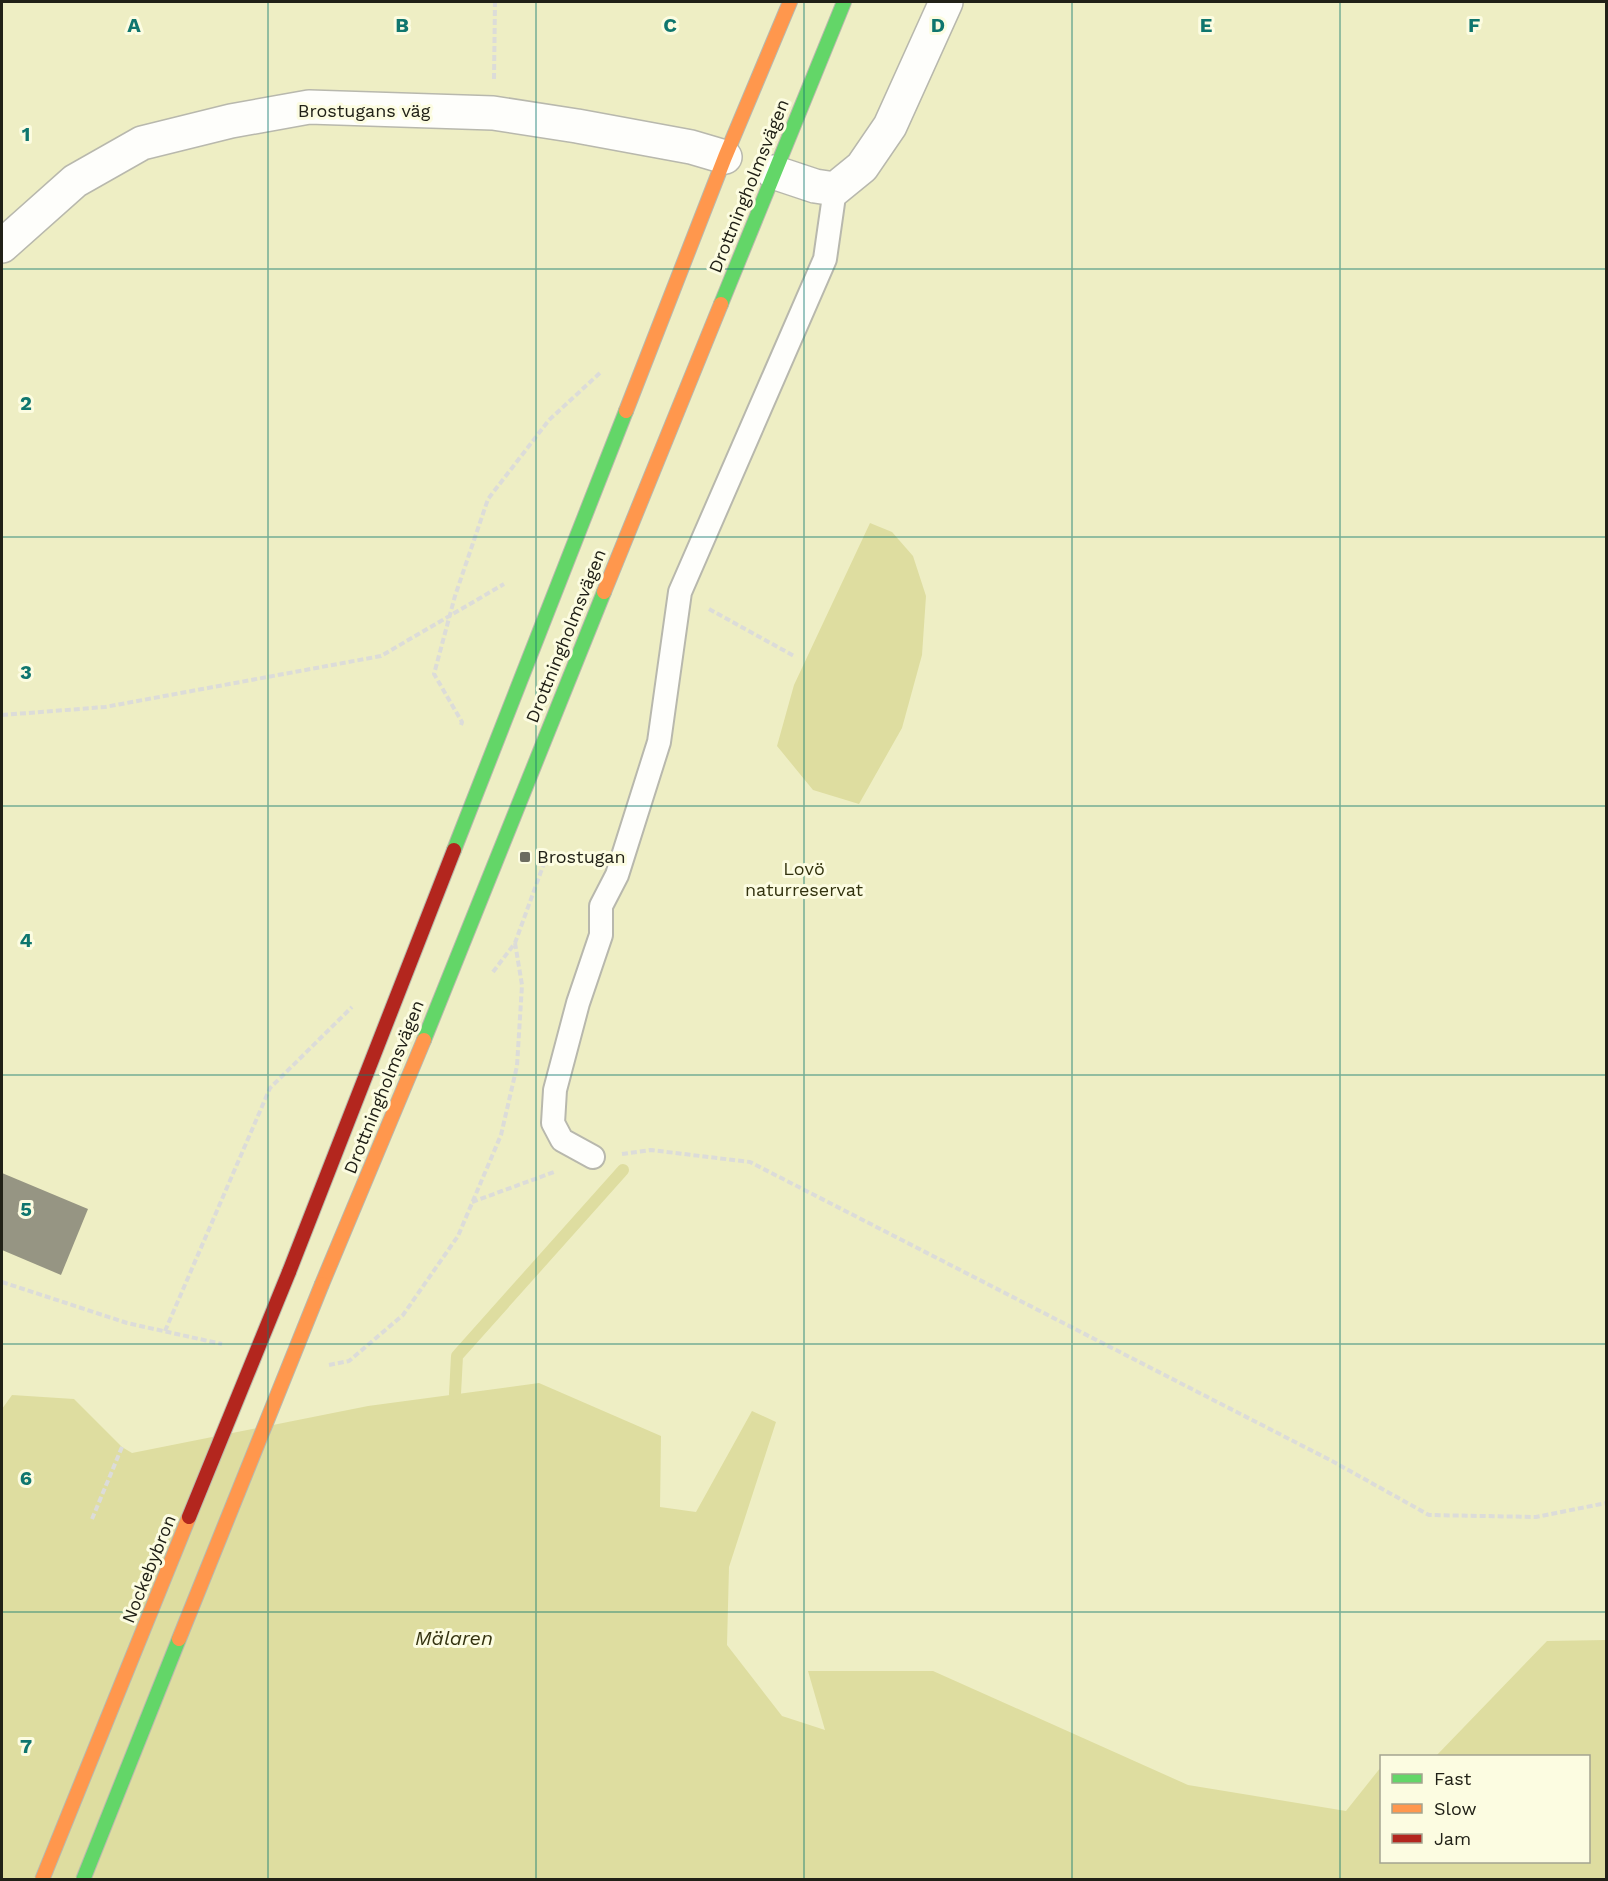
<svg xmlns="http://www.w3.org/2000/svg" width="1608" height="1881" font-family="'Work Sans',sans-serif">
<style>
.green{fill:#eeeec4;fill-rule:evenodd}
.water{fill:#dedda0}
.lines{fill:none;stroke-linecap:round;stroke-linejoin:round}
.stream{stroke:#dedda0;stroke-width:12}
.building{fill:#969583}
.lane-casing{stroke:#b8b8ad;stroke-width:26}
.street-casing{stroke:#b8b8ad;stroke-width:36}
.fast-casing{stroke:#b8b8ad;stroke-width:16}
.slow-casing{stroke:#b8b8ad;stroke-width:16}
.jam-casing{stroke:#b8b8ad;stroke-width:16}
.path{stroke:#dcdcd9;stroke-width:4;stroke-dasharray:6 3;stroke-linecap:butt}
.lane{stroke:#fefefb;stroke-width:22}
.street{stroke:#fefefb;stroke-width:33}
.fast{stroke:#63d668;stroke-width:14}
.slow{stroke:#ff974d;stroke-width:14}
.jam{stroke:#b3261e;stroke-width:14}
.fast-bridge-casing{stroke:#b8b8ad;stroke-width:16;stroke-linecap:butt}
.slow-bridge-casing{stroke:#b8b8ad;stroke-width:16;stroke-linecap:butt}
.jam-bridge-casing{stroke:#b8b8ad;stroke-width:16;stroke-linecap:butt}
.fast-bridge{stroke:#63d668;stroke-width:14}
.slow-bridge{stroke:#ff974d;stroke-width:14}
.jam-bridge{stroke:#b3261e;stroke-width:14}
.grid{fill:none;stroke:#0f766e;stroke-width:1.5;stroke-opacity:0.55}
.poi-dot{fill:#6c6c60;stroke:#fcfce1;stroke-width:2}
.labels{text-anchor:middle;stroke-width:6;stroke-linejoin:round;paint-order:stroke}
.street-label{font-size:18px;fill:#212117;stroke:#fcfce1}
.poi-label{font-size:18px;fill:#212117;stroke:#fcfce1;text-anchor:start}
.park-label{font-size:18px;fill:#32320e;stroke:#fcfce1}
.water-label{font-size:20px;font-style:italic;fill:#343310;stroke:#fcfce1}
.grid-label{font-size:20px;text-anchor:middle;font-weight:bold;fill:#0f766e;stroke:#fcfce1;stroke-width:6;stroke-linejoin:round;paint-order:stroke}
</style>
<rect width="100%" height="100%" fill="#f6f6e7"/>
<!-- green -->
<path class="green" d="M2,2H1606V1879L2,1880ZM1382,1756H1588V1862H1382Z"/>
<!-- water -->
<path class="water" d="M870,523L892,532L913,556L926,596L922,655L902,728L859,804L813,790L777,746L794,685Z
M539,1383L661,1436L660,1507L696,1512L752,1411L776,1422L729,1567L727,1645L782,1716L825,1730L808,1671H933L1188,1785L1346,1811L1381,1767L1382,1862H1588V1756H1436L1547,1641L1606,1640V1879L2,1880V1409L12,1395L74,1399L122,1447L132,1453L368,1406Z"/>
<g class="lines">
<!-- stream -->
<path class="stream" d="M455,1394L457,1356L623,1170"/>
</g>
<!-- building -->
<path class="building" d="M2,1173L88,1209L61,1275L2,1250Z"/>
<g class="lines">
<defs>
<path id="lane" d="M593,1157L562,1140L553,1123L555,1090L578,1003L601,935V906L617,875L659,742L680,592L825,259L835,189"/>
<path id="street" d="M773,172L815,186L835,189L862,167L890,126L946,2
M2,246L75,181L142,143L231,121L309,107L493,113L577,126L691,147L725,157"/>
<path id="fast" d="M721,304L844,2
M454,850L626,411
M424,1040L604,592"/>
<path id="slow" d="M626,411L725,157L790,2
M604,592L721,304
M322,1284L424,1040"/>
<path id="jam" d="M289,1272L454,850"/>
</defs>
<!-- lane casing -->
<use href="#lane" class="lane-casing"/>
<!-- street casing -->
<use href="#street" class="street-casing"/>
<!-- fast casing -->
<use href="#fast" class="fast-casing"/>
<!-- slow casing -->
<use href="#slow" class="slow-casing"/>
<!-- jam casing -->
<use href="#jam" class="jam-casing"/>
<!-- path -->
<path class="path" d="M494,79L495,2
M709,609L794,656
M2,715L105,707L381,656L504,584
M461,725L462,722L434,674L455,596L488,499L549,420L601,372
M493,972L515,943L547,855
M622,1154L651,1150L750,1162L1332,1461L1429,1515L1536,1517L1606,1503
M472,1202L554,1172
M2,1282L127,1323L222,1344
M165,1331L270,1088L352,1007
M329,1365L349,1361L403,1315L458,1236L501,1135L517,1066L522,985L515,943
M92,1519L122,1447"/>
<!-- lane -->
<use href="#lane" class="lane"/>
<!-- street -->
<use href="#street" class="street"/>
<!-- fast -->
<use href="#fast" class="fast"/>
<!-- slow -->
<use href="#slow" class="slow"/>
<!-- jam -->
<use href="#jam" class="jam"/>
<defs>
<path id="fast-bridge" d="M83,1880L179,1639"/>
<path id="slow-bridge" d="M179,1639L322,1284
M42,1880L189,1517"/>
<path id="jam-bridge" d="M189,1517L289,1272"/>
</defs>
<!-- fast-bridge casing -->
<use href="#fast-bridge" class="fast-bridge-casing"/>
<!-- slow-bridge casing -->
<use href="#slow-bridge" class="slow-bridge-casing"/>
<!-- jam-bridge casing -->
<use href="#jam-bridge" class="jam-bridge-casing"/>
<!-- fast-bridge -->
<use href="#fast-bridge" class="fast-bridge"/>
<!-- slow-bridge -->
<use href="#slow-bridge" class="slow-bridge"/>
<!-- jam-bridge -->
<use href="#jam-bridge" class="jam-bridge"/>
</g>
<!-- grid -->
<path class="grid" d="M268,2V1880M536,2V1880M804,2V1880M1072,2V1880M1340,2V1880M2,269H1606M2,537H1606M2,806H1606M2,1075H1606M2,1344H1606M2,1612H1606"/>
<!-- markers -->
<rect class="poi-dot" x="519" y="851" width="12" height="12" rx="3"/>
<g class="labels">
<!-- street labels -->
<g class="street-label">
<text x="364" y="117">Brostugans väg</text>
<text transform="translate(749 186) rotate(-68)" y="6">Drottningholmsvägen</text>
<text transform="translate(566 636) rotate(-68)" y="6">Drottningholmsvägen</text>
<text transform="translate(384 1087) rotate(-68)" y="6">Drottningholmsvägen</text>
<text transform="translate(149 1569) rotate(-68)" y="6">Nockebybron</text>
</g>
<!-- poi labels -->
<g class="poi-label">
<text x="537" y="863">Brostugan</text>
</g>
<!-- park labels -->
<g class="park-label">
<text x="804" y="875">Lovö<tspan x="804" dy="21">naturreservat</tspan></text>
</g>
<!-- water labels -->
<g class="water-label">
<text x="454" y="1645">Mälaren</text>
</g>
</g>
<g class="grid-label">
<text x="134" y="32">A</text>
<text x="402" y="32">B</text>
<text x="670" y="32">C</text>
<text x="938" y="32">D</text>
<text x="1206" y="32">E</text>
<text x="1474" y="32">F</text>
<text x="26" y="141">1</text>
<text x="26" y="410">2</text>
<text x="26" y="679">3</text>
<text x="26" y="947">4</text>
<text x="26" y="1216">5</text>
<text x="26" y="1485">6</text>
<text x="26" y="1753">7</text>
</g>
<!-- border -->
<rect width="1608" height="1881" fill="none" stroke="#212117" stroke-width="6"/>
<!-- legend -->
<rect x="1380" y="1755" width="210" height="108" fill="#fcfce1" stroke="#a4a490" stroke-width="1.5"/>
<rect x="1392" y="1774" width="30" height="9" fill="#63d668" stroke="#a4a490" stroke-width="1.5"/>
<text x="1434" y="1785" font-size="18" fill="#212117">Fast</text>
<rect x="1392" y="1804" width="30" height="9" fill="#ff974d" stroke="#a4a490" stroke-width="1.5"/>
<text x="1434" y="1815" font-size="18" fill="#212117">Slow</text>
<rect x="1392" y="1834" width="30" height="9" fill="#b3261e" stroke="#a4a490" stroke-width="1.5"/>
<text x="1434" y="1845" font-size="18" fill="#212117">Jam</text>
</svg>
